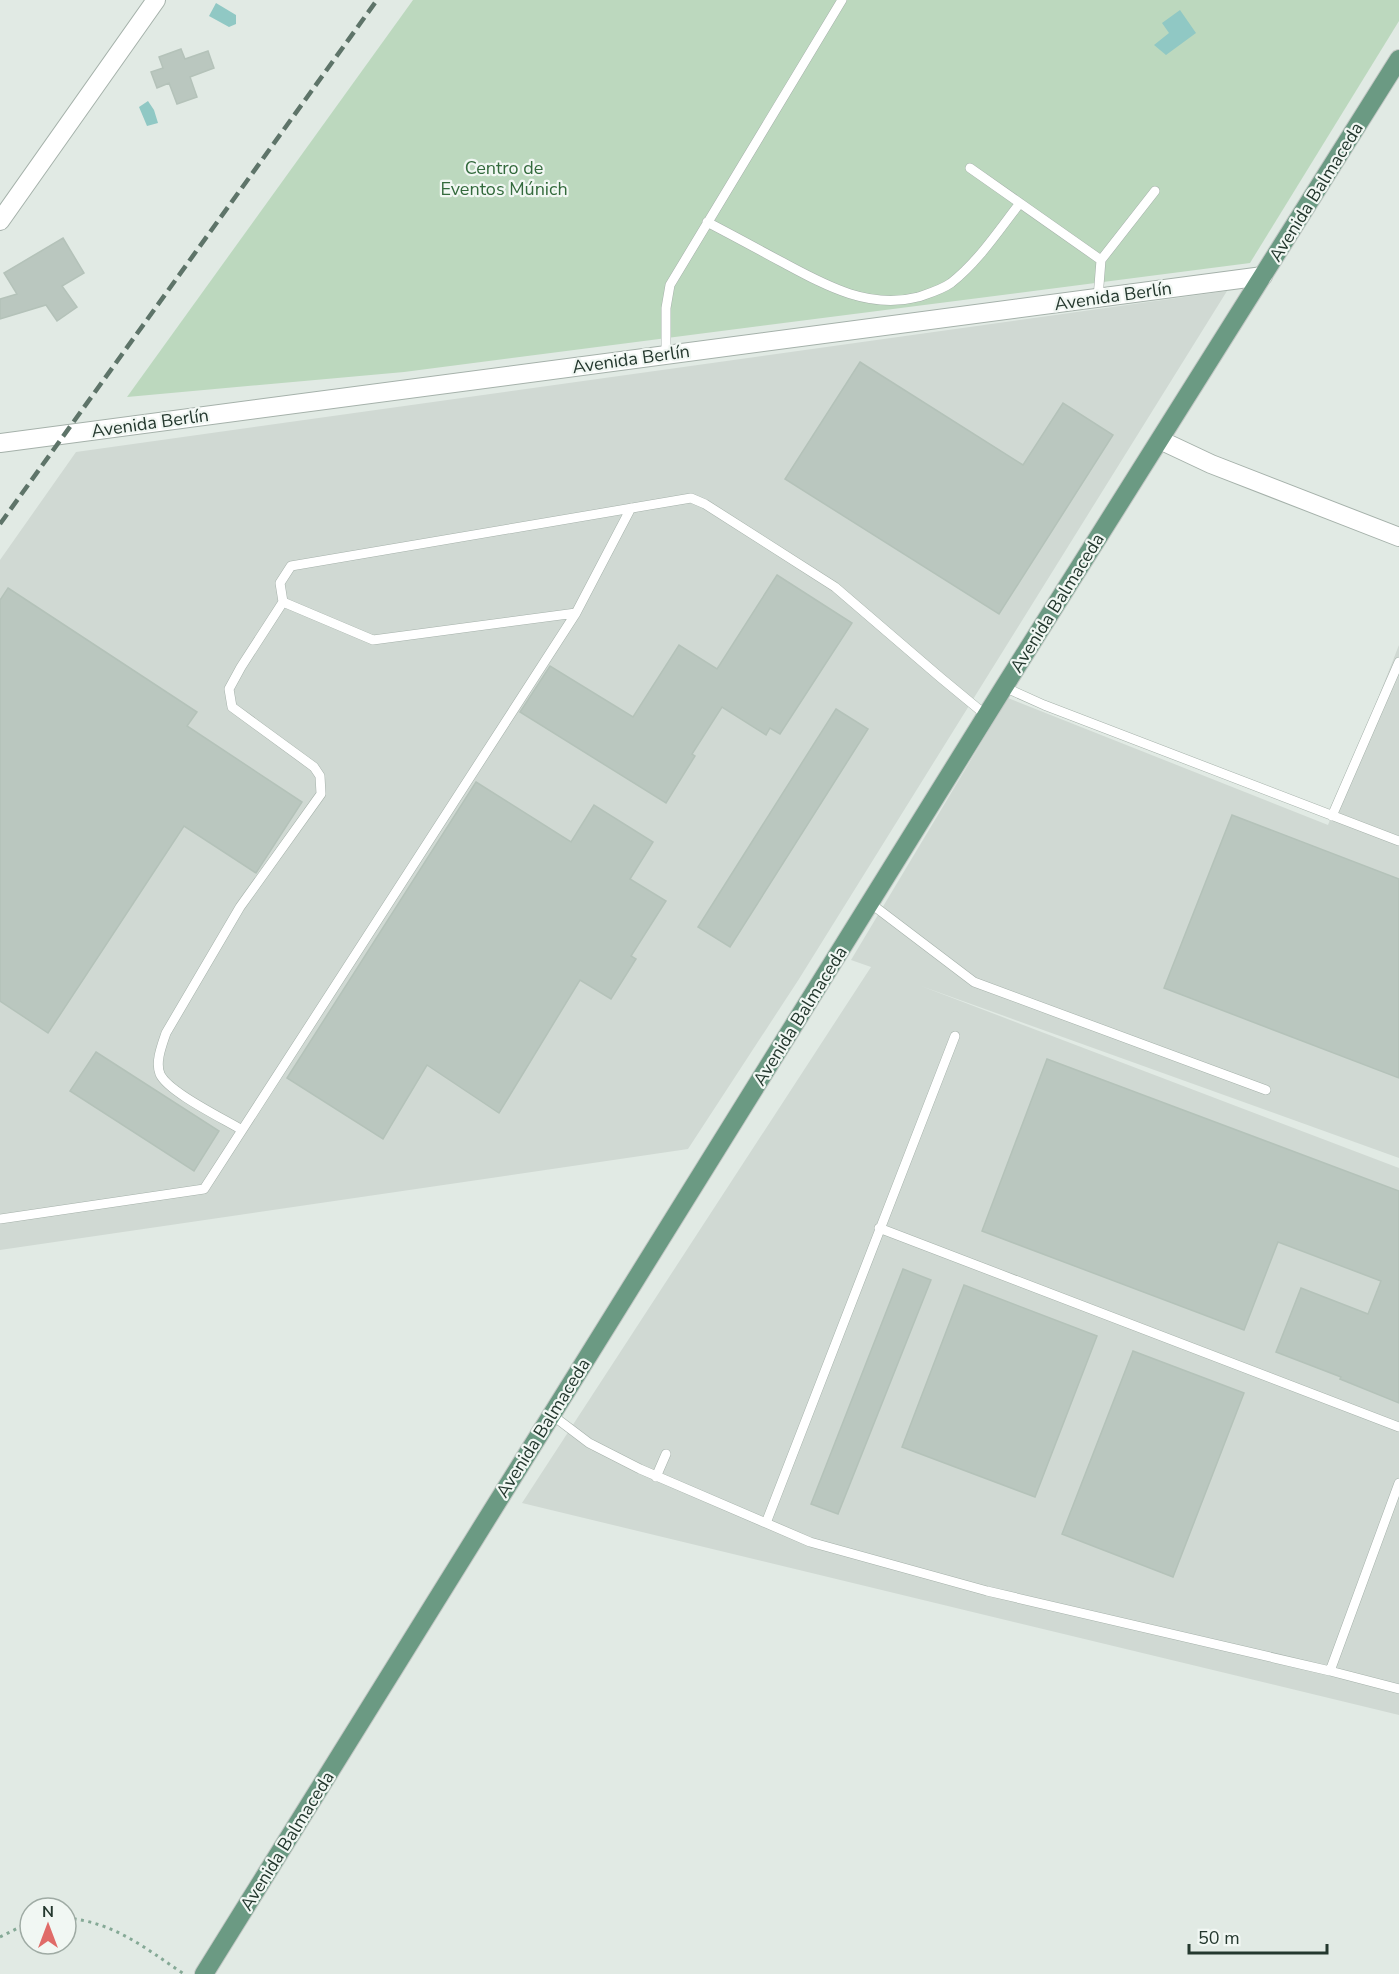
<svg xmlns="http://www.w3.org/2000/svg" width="1399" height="1974" font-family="'Nunito Sans',sans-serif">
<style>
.built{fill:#d0d9d3}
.green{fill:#bcd8be}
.water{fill:#90c8c4}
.building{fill:#bac7bf;stroke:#b4c2b9;stroke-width:1.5}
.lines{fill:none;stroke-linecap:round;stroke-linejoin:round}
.service-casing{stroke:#a5b1aa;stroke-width:10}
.minor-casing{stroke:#a5b1aa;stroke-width:20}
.tertiary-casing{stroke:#a5b1aa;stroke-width:20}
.primary-casing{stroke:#c2c7c4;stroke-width:20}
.path{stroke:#85a996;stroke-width:3;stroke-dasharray:3 4.5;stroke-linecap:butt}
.service{stroke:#fff;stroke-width:9}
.minor{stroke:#fff;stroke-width:18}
.tertiary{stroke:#fff;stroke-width:18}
.primary{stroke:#6b9a83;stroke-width:18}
.rail{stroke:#5e7469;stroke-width:4.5;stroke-dasharray:12 6;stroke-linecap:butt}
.labels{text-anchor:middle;stroke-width:4.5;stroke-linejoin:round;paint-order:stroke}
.park-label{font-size:18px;fill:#336a3c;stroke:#f1f7f3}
.street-label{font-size:18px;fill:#24382e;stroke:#f1f7f3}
</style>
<rect width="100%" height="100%" fill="#e1eae4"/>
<!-- built -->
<path class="built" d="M1227,291L799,979L688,1149L0,1250V560L76,452Z
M1399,645V1158L921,986L1399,1168V1715L522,1503L871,967L851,960L1008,698L1328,825Z"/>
<!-- green -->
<path class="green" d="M413,0H1399V21L1250,263L404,372L127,397Z"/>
<!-- water -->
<path class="water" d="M216,3L236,15V24L229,27L209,16Z
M1180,10L1196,33L1166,55L1154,45L1169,33L1162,23Z
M148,101L154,110L158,123L147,126L139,107Z"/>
<!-- building -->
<path class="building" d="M181,49L185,59L208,51L214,68L190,77L197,97L177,104L169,83L157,88L151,72L163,68L159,57Z
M63,238L84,273L62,286L77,307L57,321L46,305L0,319V299L17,294L4,273Z
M860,362L1023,465L1063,403L1113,435L999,614L785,479Z
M777,575L852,623L780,734L770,728L766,735L722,707L692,754L695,756L666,803L520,712L550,666L633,717L679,645L717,669Z
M8,588L197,712L187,726L302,802L256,873L184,826L48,1033L0,1001V600Z
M836,709L868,729L730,947L698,927Z
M476,782L571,842L594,805L653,842L630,879L666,901L631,956L636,959L611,999L580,980L499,1113L427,1065L383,1139L287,1078Z
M1232,815L1399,879V1078L1164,988Z
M96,1052L219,1131L194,1171L70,1091Z
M1047,1059L1399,1191V1403L1340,1379L1341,1377L1276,1352L1301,1288L1368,1314L1381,1281L1278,1242L1244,1330L982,1231Z
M903,1269L931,1280L838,1514L811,1504Z
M964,1285L1097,1336L1035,1497L902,1447Z
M1133,1351L1244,1393L1173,1577L1062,1534Z"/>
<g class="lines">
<defs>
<path id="service" d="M970,168L1101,260
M707,222C732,235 756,248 780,261C823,284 867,310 918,297C930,293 941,290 951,283C978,262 999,230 1020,203
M1098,298L1101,260L1155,191
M666,355V308L670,285L842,0
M283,602L373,640L576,613L631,508
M1004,687L1044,705L1399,841
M1332,816L1399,662
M870,903L974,982L1266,1090
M242,1130C224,1119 168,1092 160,1074C155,1062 162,1045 166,1033L240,907L321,794L320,776L314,767L232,707L229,689L241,667L283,602L280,583L291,566L691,498L705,504L835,587L941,678L987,716
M0,1219L204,1189L576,613
M879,1228L1399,1427
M552,1415L589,1443L640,1469L810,1542L987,1591L1330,1671L1399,1689
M656,1477L666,1454
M766,1523L955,1036
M1330,1671L1399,1483"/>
<path id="minor" d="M0,221L156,0
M1160,440L1211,464L1399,537"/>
<path id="tertiary" d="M0,443L1263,276"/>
<path id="primary" d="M204,1974L1004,687L1399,59"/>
</defs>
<!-- service casing -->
<use href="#service" class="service-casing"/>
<!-- minor casing -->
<use href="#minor" class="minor-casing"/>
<!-- tertiary casing -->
<use href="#tertiary" class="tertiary-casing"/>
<!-- primary casing -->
<use href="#primary" class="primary-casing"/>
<!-- path -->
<path class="path" d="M66,1918C114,1922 145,1948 184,1974
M0,1937L30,1922"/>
<!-- service -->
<use href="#service" class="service"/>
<!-- minor -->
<use href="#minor" class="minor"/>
<!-- tertiary -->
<use href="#tertiary" class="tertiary"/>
<!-- primary -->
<use href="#primary" class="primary"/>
<!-- rail -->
<path class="rail" d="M0,524L377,0"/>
</g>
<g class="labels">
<!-- park labels -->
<g class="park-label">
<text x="504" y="174">Centro de<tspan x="504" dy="21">Eventos Múnich</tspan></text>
</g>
<!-- street labels -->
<g class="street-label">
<text transform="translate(1316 192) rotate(-58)" y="6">Avenida Balmaceda</text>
<text transform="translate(1113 296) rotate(-8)" y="6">Avenida Berlín</text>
<text transform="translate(631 359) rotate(-8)" y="6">Avenida Berlín</text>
<text transform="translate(150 423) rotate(-8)" y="6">Avenida Berlín</text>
<text transform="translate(1057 603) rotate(-58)" y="6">Avenida Balmaceda</text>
<text transform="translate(800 1016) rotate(-58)" y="6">Avenida Balmaceda</text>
<text transform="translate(543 1428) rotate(-58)" y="6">Avenida Balmaceda</text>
<text transform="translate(287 1841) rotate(-58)" y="6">Avenida Balmaceda</text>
</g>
</g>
<!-- north arrow -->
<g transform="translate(48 1926)"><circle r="28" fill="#f1f7f3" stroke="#9faba4" stroke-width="1.5"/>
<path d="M0-4.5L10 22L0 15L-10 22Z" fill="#e06b68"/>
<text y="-9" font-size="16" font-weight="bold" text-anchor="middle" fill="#24382e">N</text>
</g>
<!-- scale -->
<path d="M1189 1944v9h138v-9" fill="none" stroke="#24382e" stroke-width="3"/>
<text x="1198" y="1944" font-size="18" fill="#24382e" stroke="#f1f7f3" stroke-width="4.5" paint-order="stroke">50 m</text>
</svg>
